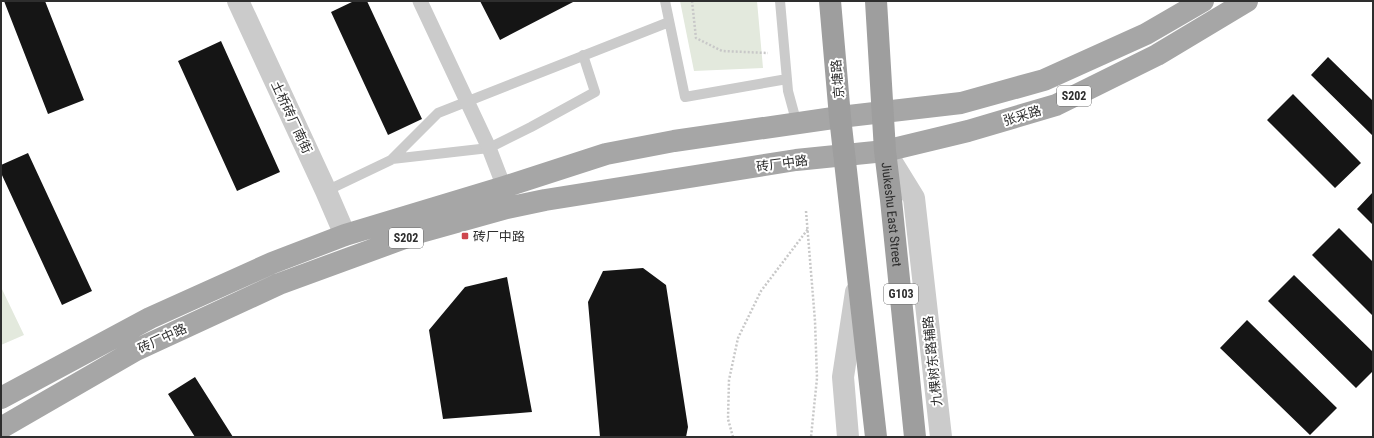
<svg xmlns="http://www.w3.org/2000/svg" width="1374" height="438" font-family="'Roboto Condensed','Noto Sans SC',sans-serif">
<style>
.green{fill:#e3e9dd}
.building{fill:#151515}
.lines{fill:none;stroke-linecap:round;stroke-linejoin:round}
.path{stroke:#c8c8c8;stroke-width:2.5;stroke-dasharray:2 2;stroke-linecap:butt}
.service{stroke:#cbcbcb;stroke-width:10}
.pedestrian{stroke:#cbcbcb;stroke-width:15}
.tertiary{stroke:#cbcbcb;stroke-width:22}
.primary{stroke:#a6a6a6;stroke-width:22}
.trunk{stroke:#9e9e9e;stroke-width:22}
.poi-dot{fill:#ce464e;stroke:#fff;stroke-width:1.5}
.labels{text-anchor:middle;stroke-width:4;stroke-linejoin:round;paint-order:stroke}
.shield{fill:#fff;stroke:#6d6d6d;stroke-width:1}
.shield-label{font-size:12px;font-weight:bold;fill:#2e2e2e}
.street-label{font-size:13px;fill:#2e2e2e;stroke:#fff}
.poi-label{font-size:13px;fill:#2e2e2e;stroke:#fff;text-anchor:start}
</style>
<rect width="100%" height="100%" fill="#fff"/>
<!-- green -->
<path class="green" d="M680,1H757L763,68L694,71Z
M1,287L24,335L1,345Z"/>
<!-- building -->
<path class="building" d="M4,1H45L84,100L48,114Z
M354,1H367L422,119L388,135L331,12Z
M480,1H575L500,40Z
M221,41L280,172L237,191L178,61Z
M1328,57L1373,101V136L1311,75Z
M1293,94L1361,163L1335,188L1267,120Z
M28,153L92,291L62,305L1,173V165Z
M1373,192V225L1357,209Z
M1339,228L1373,262V316L1312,255Z
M643,268L666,285L688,427L686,437H600L588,302L603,271Z
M1294,275L1373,352V371L1356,388L1268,301Z
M507,277L532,412L443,419L429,330L465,287Z
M1247,320L1337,408L1310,435L1220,348Z
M195,377L233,437H195L168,394Z"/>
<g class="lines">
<!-- path -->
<path class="path" d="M692,1L696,38L722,51L768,53
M806,211L815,321L817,378L811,437
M733,437L728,419L729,380L738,338L761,291L808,229"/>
<!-- service -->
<path class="service" d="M665,1L685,97L787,79
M780,1L788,91L797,124
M392,159L489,148L531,127L595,92L583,55
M326,191L391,160L438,113L669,22"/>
<!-- pedestrian -->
<path class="pedestrian" d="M420,1L489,148L504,187"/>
<!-- tertiary -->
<path class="tertiary" d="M238,1L326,191L345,235
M885,151L914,198L941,437
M848,437L843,377L856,292"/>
<!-- primary -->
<path class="primary" d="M1,398L150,318L272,263L345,235L504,187L606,154L674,141L840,117L961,103L1044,80L1146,34L1203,1
M1,428L136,350L279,284L421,232L507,208L545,200L796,160L885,151L968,131L1056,105L1157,55L1247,1"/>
<!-- trunk -->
<g class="trunk">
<path d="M830,1L840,117L876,437"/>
<path id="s1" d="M876,1L885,151L891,200L915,437"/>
</g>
</g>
<!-- markers -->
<rect class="poi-dot" x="461" y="232" width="8" height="8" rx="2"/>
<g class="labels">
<!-- shield labels -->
<g class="shield">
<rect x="1057" y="86" width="34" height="20" rx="3"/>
<rect x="389" y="228" width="34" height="20" rx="3"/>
<rect x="884" y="284" width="34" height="20" rx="3"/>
</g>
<g class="shield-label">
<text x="1074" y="100">S202</text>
<text x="406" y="242">S202</text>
<text x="901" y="298">G103</text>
</g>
<!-- street labels -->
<g class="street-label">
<text transform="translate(837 79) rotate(-95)" y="5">京塘路</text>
<text transform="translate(1022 115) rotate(-17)" y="5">张采路</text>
<text transform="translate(292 117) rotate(65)" y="5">土桥砖厂南街</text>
<text transform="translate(782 163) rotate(-8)" y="5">砖厂中路</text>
<text dy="5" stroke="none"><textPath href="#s1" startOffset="214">Jiukeshu East Street</textPath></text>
<text transform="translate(162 338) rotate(-25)" y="5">砖厂中路</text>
<text transform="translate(932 361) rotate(-96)" y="5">九棵树东路辅路</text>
</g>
<!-- poi labels -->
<g class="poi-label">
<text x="473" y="241">砖厂中路</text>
</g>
</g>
<!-- border -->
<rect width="1374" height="438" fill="none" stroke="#2e2e2e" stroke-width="4"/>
</svg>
